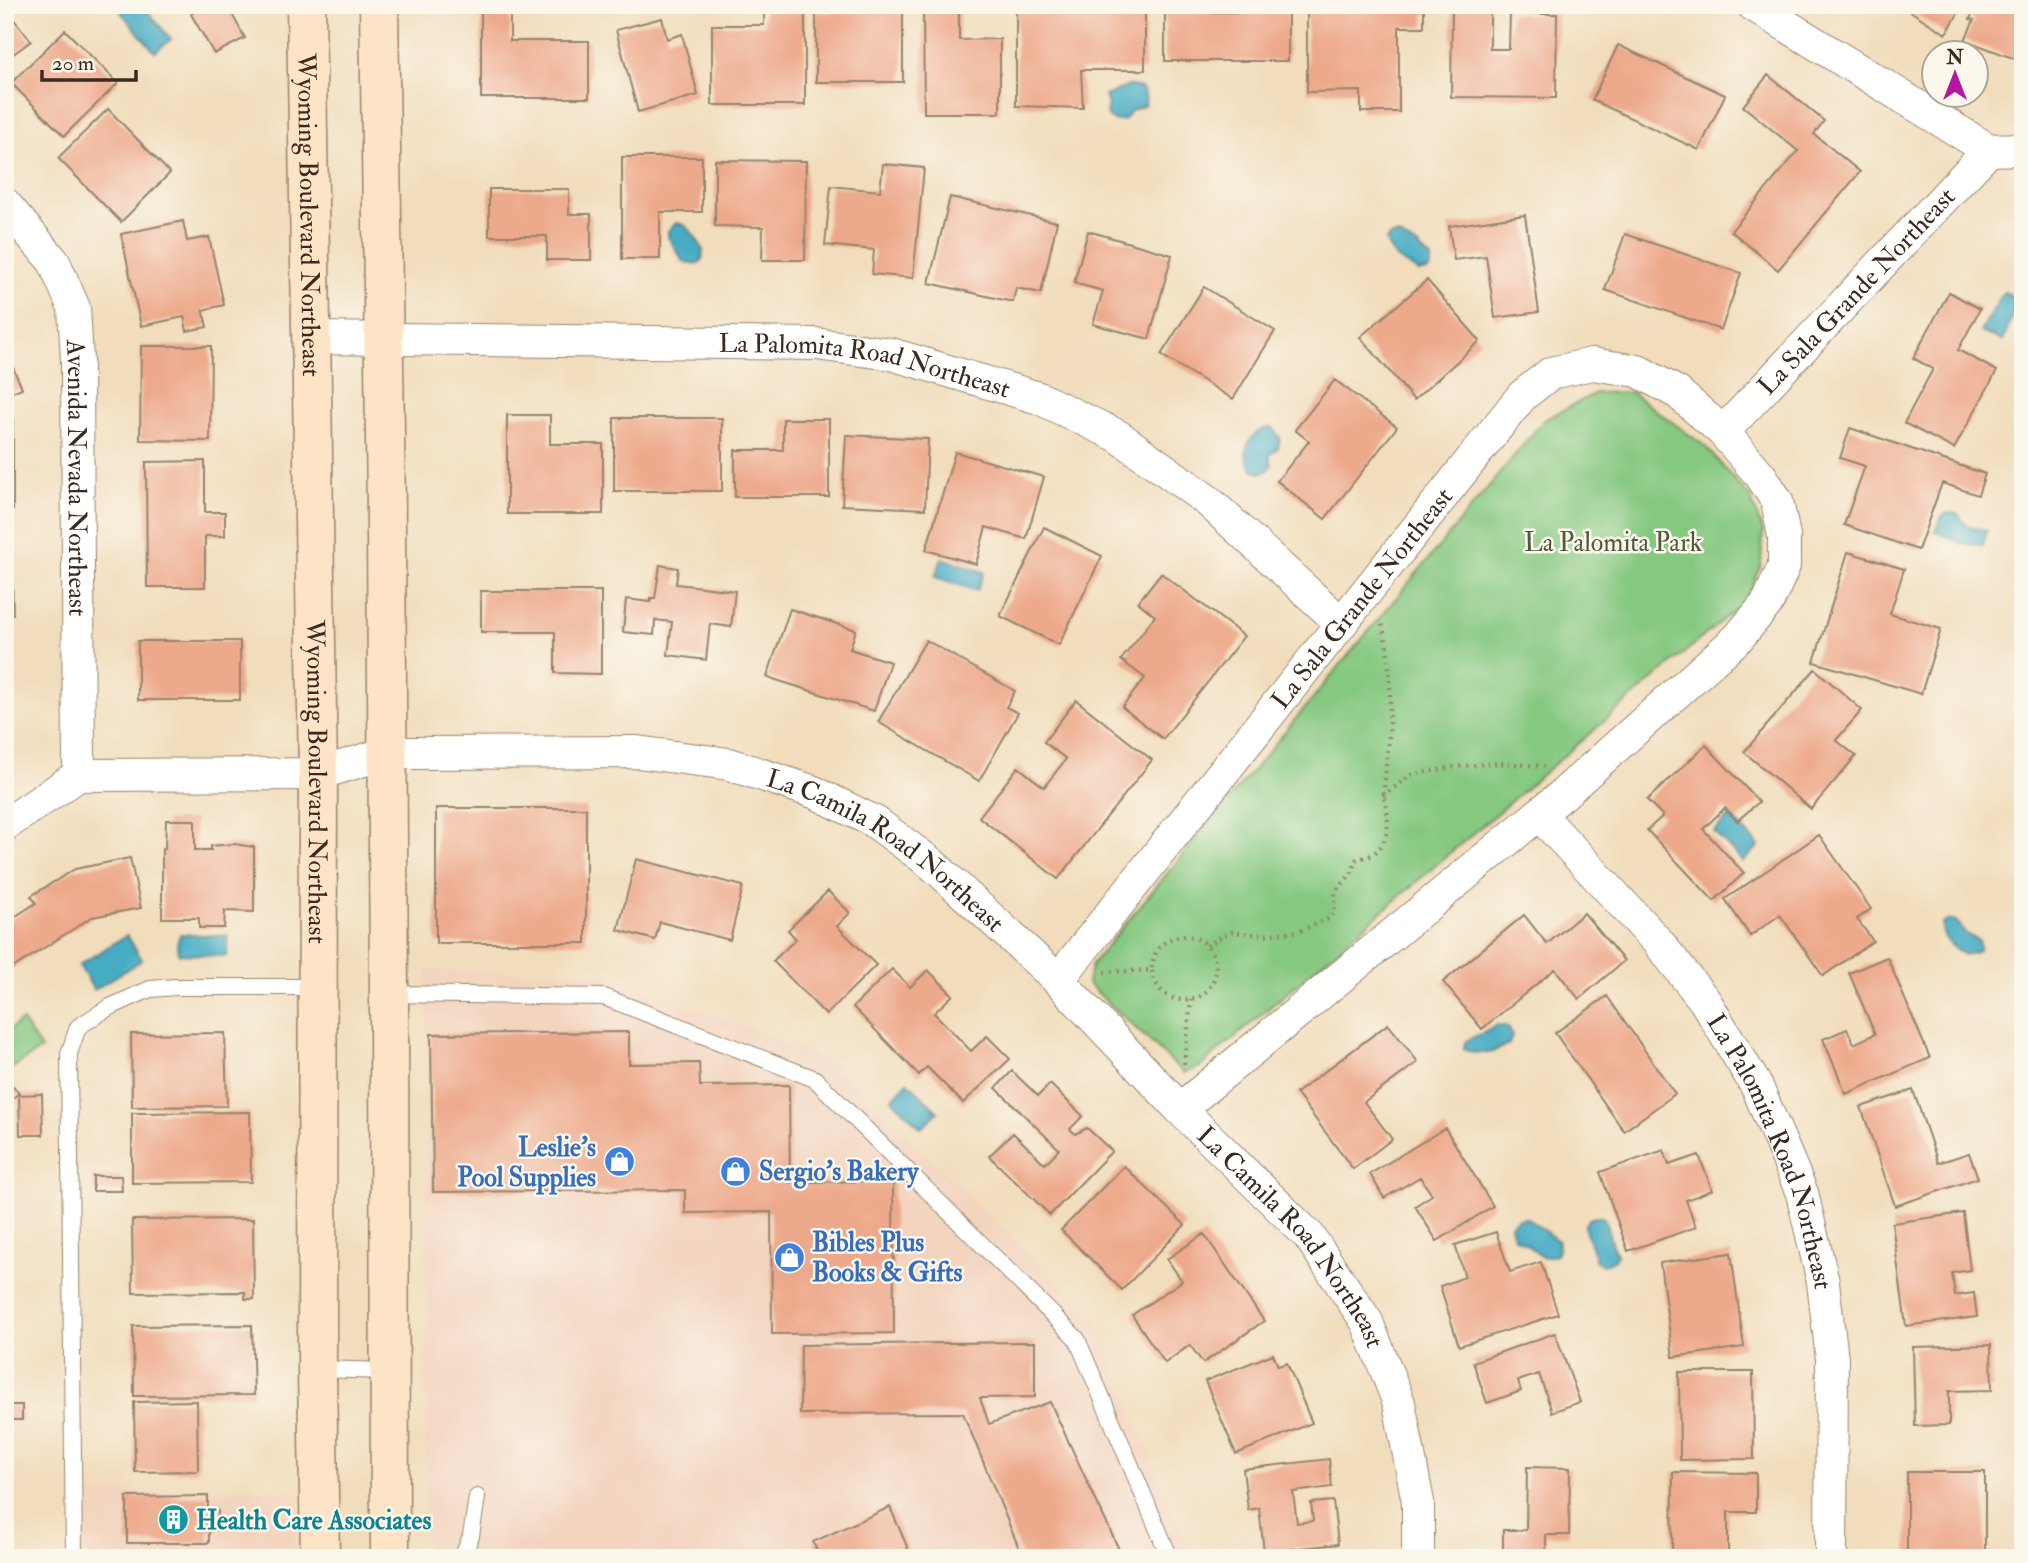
<svg xmlns="http://www.w3.org/2000/svg" width="2028" height="1563" font-family="'IM FELL Double Pica',serif">
<style>
.built{fill:#f3d4bf}
.green{fill:#85c880;stroke:#60794f;stroke-width:2}
.water{fill:#45acc4;stroke:#406b71;stroke-width:2}
.building{fill:#eda98b}
.lines{fill:none;stroke-linecap:round;stroke-linejoin:round}
.lane-casing{stroke:#96846d;stroke-width:18}
.street-casing{stroke:#96846d;stroke-width:34}
.secondary-casing{stroke:#96846d;stroke-width:41}
.path{stroke:#96846d;stroke-width:4.5;stroke-dasharray:2 5;stroke-linecap:butt}
.lane{stroke:#fff;stroke-width:16}
.street{stroke:#fff;stroke-width:32}
.secondary{stroke:#fee4c6;stroke-width:38}
.labels{text-anchor:middle;stroke-width:5;stroke-linejoin:round;paint-order:stroke}
.street-label{font-size:26px;fill:#3b2a1e;stroke:#fbf7ec}
.park-label{font-size:26px;fill:#51593b;stroke:#fbf7ec}
.shop-label{font-size:26px;font-weight:bold;fill:#366cbe;stroke:#fbf7ec;text-anchor:start}
.culture-label{font-size:26px;font-weight:bold;fill:#0d838f;stroke:#fbf7ec;text-anchor:start}
</style>
<rect width="100%" height="100%" fill="#fbf7ec"/>
<filter id="ink" filterUnits="userSpaceOnUse"><feTurbulence type="fractalNoise" baseFrequency=".0143" numOctaves="2"/><feDisplacementMap in="SourceGraphic" scale="14" xChannelSelector="R" yChannelSelector="G"/><feConvolveMatrix kernelMatrix="1 2 1 2 8 2 1 2 1" color-interpolation-filters="sRGB"/></filter>
<filter id="wash" filterUnits="userSpaceOnUse"><feTurbulence type="fractalNoise" baseFrequency=".00686" numOctaves="4" result="noise"/><feDisplacementMap in="SourceGraphic" scale="28" xChannelSelector="R" yChannelSelector="G"/><feGaussianBlur stdDeviation="1.57" result="paint"/><feColorMatrix in="noise" values="0 0 0 0 0 0 0 0 0 0 0 0 0 0 0 0 0 1.4 0 .05"/><feComposite in="paint" operator="in"/></filter>
<g filter="url(#wash)">
<rect width="100%" height="100%" fill="#f1ddbc"/>
<!-- built -->
<path class="built" d="M427,971L604,973L829,1059L1095,1318L1193,1558H425Z
M279,1490L294,1492L295,1558H83V1493Z"/>
<!-- green -->
<path class="green" d="M1631,392L1706,447L1751,499L1763,532L1761,565L1746,600L1200,1067L1184,1073L1087,983L1092,964L1544,420L1596,393Z
M22,1021L41,1049L5,1073V1033Z"/>
<!-- water -->
<path class="water" d="M129,5H142L171,39L155,52L121,12Z
M1128,86C1142,86 1147,90 1145,105L1131,111L1124,120C1117,122 1110,120 1106,114L1108,104L1105,96Z
M676,223C689,223 696,239 703,249L702,260L698,264L684,262L668,237V231Z
M1398,235L1416,245L1431,259V267L1428,271L1419,272C1405,264 1390,257 1386,240L1390,236Z
M2004,292L2018,298L2003,341L1980,332Z
M1266,428H1273L1280,438L1278,448L1269,456L1272,465C1257,490 1226,445 1266,428Z
M1949,513L1958,514L1966,525L1987,531L1983,545L1963,544L1936,531L1942,516Z
M942,558L984,572L977,591L935,577Z
M1730,816L1759,846L1743,862L1714,832Z
M1949,920L1957,922L1966,934L1979,941V949L1973,953L1964,955C1953,947 1941,939 1942,924Z
M180,934L228,936L227,956L179,954L177,944Z
M127,935L142,960L94,990L79,965Z
M1496,1025L1508,1027L1512,1036L1509,1044C1494,1052 1480,1057 1464,1049L1465,1042C1475,1034 1486,1035 1496,1025Z
M908,1082L938,1112L921,1128L892,1099Z
M1598,1216L1604,1218L1613,1248L1617,1254L1614,1259L1603,1265L1596,1261L1584,1226L1589,1219Z
M1527,1218L1558,1241V1250L1556,1255L1543,1258L1526,1244L1514,1237L1511,1225L1517,1219Z"/>
<g id="blocks">
<!-- building -->
<path class="building" d="M206,5H227L245,38L214,54L191,14Z
M1016,5H1145V70H1081L1083,108L1016,106Z
M1901,5H1963L1946,34Z
M1976,5H2023V68H2017L2018,60L1965,40L1974,20L1970,19Z
M764,6H805V105H712V25H764Z
M1452,6H1490V49H1509L1510,14H1557L1556,98L1451,97Z
M923,7H959V40L1000,39V113H924Z
M5,8L31,41L5,60Z
M481,8H510V41H589V98H481Z
M1424,9V27H1399V112H1361V91L1307,92V10Z
M816,12H903V82H816Z
M1165,12H1288V61H1165Z
M662,18L667,39L682,34L698,95L638,112L616,30Z
M65,30L118,83L64,136L11,83Z
M1618,45L1725,95L1699,150L1592,100Z
M1768,75L1824,121L1814,134L1860,172L1778,270L1731,231L1798,151L1743,106Z
M108,109L170,173L121,222L58,158Z
M622,157H702V212H660V259H622Z
M715,160L806,161L805,260H762L763,227L715,226Z
M883,164L924,168L913,278L872,274L874,250L825,245L831,186L880,191Z
M489,189H569V214H591V260H547V236H489Z
M950,197L1057,222L1041,293L1016,288L1013,302L929,283Z
M1525,215L1539,312L1495,318L1486,256L1454,260L1449,226Z
M183,221L187,241L209,237L224,305L203,310L207,327L187,331L184,317L141,326L121,234Z
M1088,231L1172,255L1149,339L1093,324L1103,291L1074,283Z
M1625,234L1741,273L1721,330L1605,290Z
M1427,280L1480,341L1414,400L1360,337Z
M1204,287L1275,331L1233,399L1161,355Z
M1949,292L1980,309L1958,350L1997,371L1954,449L1904,423L1933,369L1913,358Z
M141,346H211L210,441L140,440Z
M5,350L22,388L5,395Z
M1335,380L1397,427L1325,519L1277,481L1309,441L1295,430Z
M507,415H550V444H603V514H507Z
M614,418H722V491H614Z
M783,419H829V497H735V450H783Z
M5,420H13V510H5Z
M1850,428L1985,474L1978,495L1942,483L1918,550L1844,525L1865,466L1840,458Z
M846,435L928,439L925,509L842,505Z
M955,452L1044,477L1026,539L986,527L976,564L926,550Z
M205,461V512H225V536H205V587H147L146,462Z
M5,523H11L13,614H5Z
M1044,527L1102,556L1059,645L1000,616Z
M1848,552L1904,569L1890,614L1941,629L1921,694L1814,662Z
M660,565L678,568L676,584L735,591L731,627L710,624L706,660L668,655L672,622L655,620L654,635L623,632L626,599L651,602V598H655Z
M1161,573L1244,636L1163,739L1122,707L1145,678L1121,660L1155,616L1138,602Z
M481,591H601V674L555,673V632H481Z
M790,609L856,630L850,649L890,662L874,711L767,677Z
M926,640L1015,691L1006,707L1018,713L979,781L878,722Z
M138,641H240V700H138Z
M1815,669L1862,710L1836,740L1856,756L1811,809L1744,752Z
M1076,700L1152,760L1058,879L979,817L1018,767L1044,787L1066,759L1044,742Z
M1706,745L1759,802L1737,821L1725,808L1703,829L1744,873L1714,901L1647,830L1663,816L1647,800Z
M436,808H586V943H436Z
M166,820H195V850H211V846L234,844L254,847V912L225,911L224,928H199V918H162V849H165Z
M1819,835L1871,909L1857,919L1873,941L1823,976L1780,915L1750,936L1725,899Z
M130,858L141,908L92,917L11,969L5,959V923L36,903L31,896L75,869Z
M636,859L743,886L730,940L660,922L655,940L618,930Z
M828,891L850,913L837,926L876,965L826,1015L773,961L796,939L788,930Z
M1584,913L1624,961L1579,999L1555,969L1482,1029L1443,982L1524,915L1547,944Z
M1887,957L1930,1058L1846,1094L1823,1039L1847,1029L1854,1044L1875,1034L1849,973Z
M892,969L910,987L928,970L953,995L934,1013L971,1051L987,1036L1010,1059L963,1103L927,1067L919,1075L853,1007Z
M1607,996L1675,1094L1624,1131L1555,1033Z
M1388,1024L1418,1062L1364,1102L1392,1139L1353,1169L1296,1093Z
M629,1032V1064L699,1063L700,1086L789,1085L790,1182L893,1181L894,1333L772,1334L771,1212L685,1213V1190L433,1192L431,1034Z
M225,1033L227,1106L132,1107L131,1034Z
M1012,1071L1038,1096L1050,1084L1083,1116L1070,1129L1075,1134L1087,1128L1112,1151L1050,1215L989,1156L1013,1133L1045,1164L1059,1149L996,1088Z
M5,1078L19,1093L5,1105Z
M1913,1090L1938,1163L1969,1153L1978,1178L1895,1206L1861,1107Z
M42,1094L43,1135H20L19,1095Z
M250,1112L251,1182L132,1183V1113Z
M1445,1128L1493,1206L1437,1241L1415,1206L1432,1195L1420,1177L1384,1198L1370,1174Z
M1664,1150L1669,1165L1699,1155L1712,1190L1686,1200L1696,1227L1628,1251L1600,1172Z
M1124,1166L1185,1225L1122,1290L1061,1230Z
M93,1176H121L122,1191H93Z
M1963,1213L1970,1270L1952,1273L1955,1296L1974,1293L1977,1317L1906,1326L1892,1223Z
M5,1218L10,1219L11,1258H5Z
M253,1219L254,1299H245V1292L133,1293L132,1220Z
M1496,1232L1510,1272L1541,1262L1558,1314L1459,1346L1440,1286L1465,1277L1455,1245Z
M1204,1234L1264,1321L1203,1363L1190,1345L1165,1363L1132,1315L1182,1281L1167,1259Z
M1731,1253L1744,1347L1673,1357L1660,1263Z
M252,1325L254,1395L134,1396L133,1326Z
M1555,1333L1580,1402L1552,1412L1539,1374L1518,1381L1521,1391L1487,1403L1473,1362Z
M1035,1342V1397L980,1398L989,1424L1050,1402L1123,1558H1023L963,1413L800,1414L801,1345Z
M1991,1345L1992,1390L1949,1391V1425L1915,1426L1913,1347Z
M1273,1354L1278,1366L1287,1363L1312,1423L1236,1454L1205,1381Z
M1679,1372H1753L1754,1459L1680,1460Z
M197,1401L198,1471L135,1472L134,1402Z
M5,1405H22V1420H5Z
M1329,1459L1332,1487L1293,1492L1297,1523L1313,1521L1311,1503L1333,1501L1338,1544L1264,1552L1259,1508L1248,1510L1243,1469Z
M1527,1467L1570,1468L1569,1535H1546V1558H1503V1530H1526Z
M1673,1472L1756,1473V1512H1728V1558H1672Z
M1907,1472H1985V1558H1907Z
M208,1496V1511H218V1530H209V1543H127V1497Z
M890,1507L912,1558H820L813,1542Z"/>
</g>
</g>
<g filter="url(#ink)">
<use href="#blocks" fill-opacity="0" stroke="#96846d" stroke-width="2"/>
<g class="lines">
<defs>
<path id="lane" d="M390,994L604,997L815,1079L1077,1339L1170,1558
M317,1369L387,1371
M74,1558L69,1054L78,1027L108,1008L150,989L176,987H318
M462,1558L471,1536L477,1497"/>
<g id="street">
<path d="M1753,5L1989,150L2023,149"/>
<path id="s1" d="M5,204L54,262L74,308L77,360L79,775"/>
<path id="s2" d="M311,338L816,344L891,354L1039,398L1118,436L1208,501L1340,622"/>
<path id="s3" d="M1723,432L1989,150"/>
<path id="s4" d="M1539,814L1658,942L1705,1001L1757,1087L1802,1193L1823,1282L1832,1359L1831,1558"/>
<path id="s5" d="M5,825L79,775L318,774L387,753H419L637,752L729,764L814,792L875,822L932,864L1058,980L1180,1109L1309,1236L1367,1322L1399,1403L1418,1502V1558"/>
<path id="s6" d="M1058,980L1522,396L1551,373L1592,364L1638,371L1678,393L1723,432L1761,476L1777,501L1784,536V566L1768,602L1738,638L1561,796L1180,1109"/>
</g>
<g id="secondary">
<path id="s7" d="M306,5L318,774L317,1369L320,1558"/>
<path d="M379,5C385,335 388,666 389,996C390,1183 388,1370 390,1558"/>
</g>
</defs>
<!-- lane casing -->
<use href="#lane" class="lane-casing"/>
<!-- street casing -->
<use href="#street" class="street-casing"/>
<!-- secondary casing -->
<use href="#secondary" class="secondary-casing"/>
<!-- path -->
<path class="path" d="M1383,796L1411,775L1454,767L1499,763L1544,766
M1152 968a32 32 0 1 1 64 0a32 32 0 1 1-64 0Z
M1207,946L1223,935L1232,932L1263,935L1300,931L1330,918L1335,910V892L1351,874L1356,860C1361,858 1369,857 1373,854C1390,844 1391,812 1383,796C1389,742 1396,677 1382,624
M1104,972L1152,970
M1184,1064L1191,1000"/>
<!-- lane -->
<use href="#lane" class="lane"/>
<!-- street -->
<use href="#street" class="street"/>
<!-- secondary -->
<use href="#secondary" class="secondary"/>
</g>
</g>
<!-- icons -->
<defs>
<symbol id="shop-disc" viewBox="-11 -11 22 22"><circle r="9.5" fill="#3f7fe0" stroke="#fbf7ec"/><path d="M-5-2.5h2.3a2.7 3.5 0 0 1 5.4 0H5L5.5 6h-11ZM-1.5-2.5h3a1.5 2.3 0 0 0-3 0Z" fill="#fff"/></symbol>
<symbol id="building-disc" viewBox="-11 -11 22 22"><circle r="9.5" fill="#0f9aa8" stroke="#fbf7ec"/><path d="M-4-6H4V6H1V3H-1V6H-4ZM-2.5-4.3h1.7v1.8h-1.7ZM.8-4.3h1.7v1.8H.8ZM-2.5-1h1.7V.8h-1.7ZM.8-1h1.7V.8H.8Z" fill="#fff"/></symbol>
</defs>
<g fill-rule="evenodd">
<use href="#shop-disc" x="602" y="1144" width="35" height="35"/>
<use href="#shop-disc" x="718" y="1154" width="35" height="35"/>
<use href="#shop-disc" x="772" y="1240" width="35" height="35"/>
<use href="#building-disc" x="156" y="1502" width="35" height="35"/>
</g>
<g class="labels">
<!-- street labels -->
<g class="street-label">
<text dy="9" stroke="none"><textPath href="#s7" startOffset="210">Wyoming Boulevard Northeast</textPath></text>
<text dy="9" stroke="none"><textPath href="#s3" startOffset="194">La Sala Grande Northeast</textPath></text>
<text dy="9" stroke="none"><textPath href="#s2" startOffset="556">La Palomita Road Northeast</textPath></text>
<text dy="9" stroke="none"><textPath href="#s1" startOffset="296">Avenida Nevada Northeast</textPath></text>
<text dy="9" stroke="none"><textPath href="#s6" startOffset="488">La Sala Grande Northeast</textPath></text>
<text dy="9" stroke="none"><textPath href="#s7" startOffset="777">Wyoming Boulevard Northeast</textPath></text>
<text dy="9" stroke="none"><textPath href="#s5" startOffset="924">La Camila Road Northeast</textPath></text>
<text dy="9" stroke="none"><textPath href="#s4" startOffset="416">La Palomita Road Northeast</textPath></text>
<text dy="9" stroke="none"><textPath href="#s5" startOffset="1491">La Camila Road Northeast</textPath></text>
</g>
<!-- park labels -->
<g class="park-label">
<text x="1613" y="551">La Palomita Park</text>
</g>
<!-- shop labels -->
<g class="shop-label">
<text x="596" y="1156" text-anchor="end">Leslie's<tspan x="596" dy="30">Pool Supplies</tspan></text>
<text x="759" y="1180">Sergio's Bakery</text>
<text x="812" y="1251">Bibles Plus<tspan x="812" dy="30">Books &amp; Gifts</tspan></text>
</g>
<!-- culture labels -->
<g class="culture-label">
<text x="196" y="1529">Health Care Associates</text>
</g>
</g>
<!-- margin -->
<rect width="2028" height="1563" fill="none" stroke="#fbf7ec" stroke-width="28"/>
<!-- north arrow -->
<g transform="translate(1955 74)"><circle r="33" fill="#fbf7ec" stroke="#aea59a" stroke-width="2"/>
<path d="M0-5L12 26L0 18L-12 26Z" fill="#b5179e"/>
<text y="-10" font-size="19" font-weight="bold" text-anchor="middle" fill="#3b2a1e">N</text>
</g>
<!-- scale -->
<path d="M42 70v10h94v-10" fill="none" stroke="#3b2a1e" stroke-width="3.5"/>
<text x="52" y="70" font-size="21" fill="#3b2a1e" stroke="#fbf7ec" stroke-width="5" paint-order="stroke">20 m</text>
</svg>
